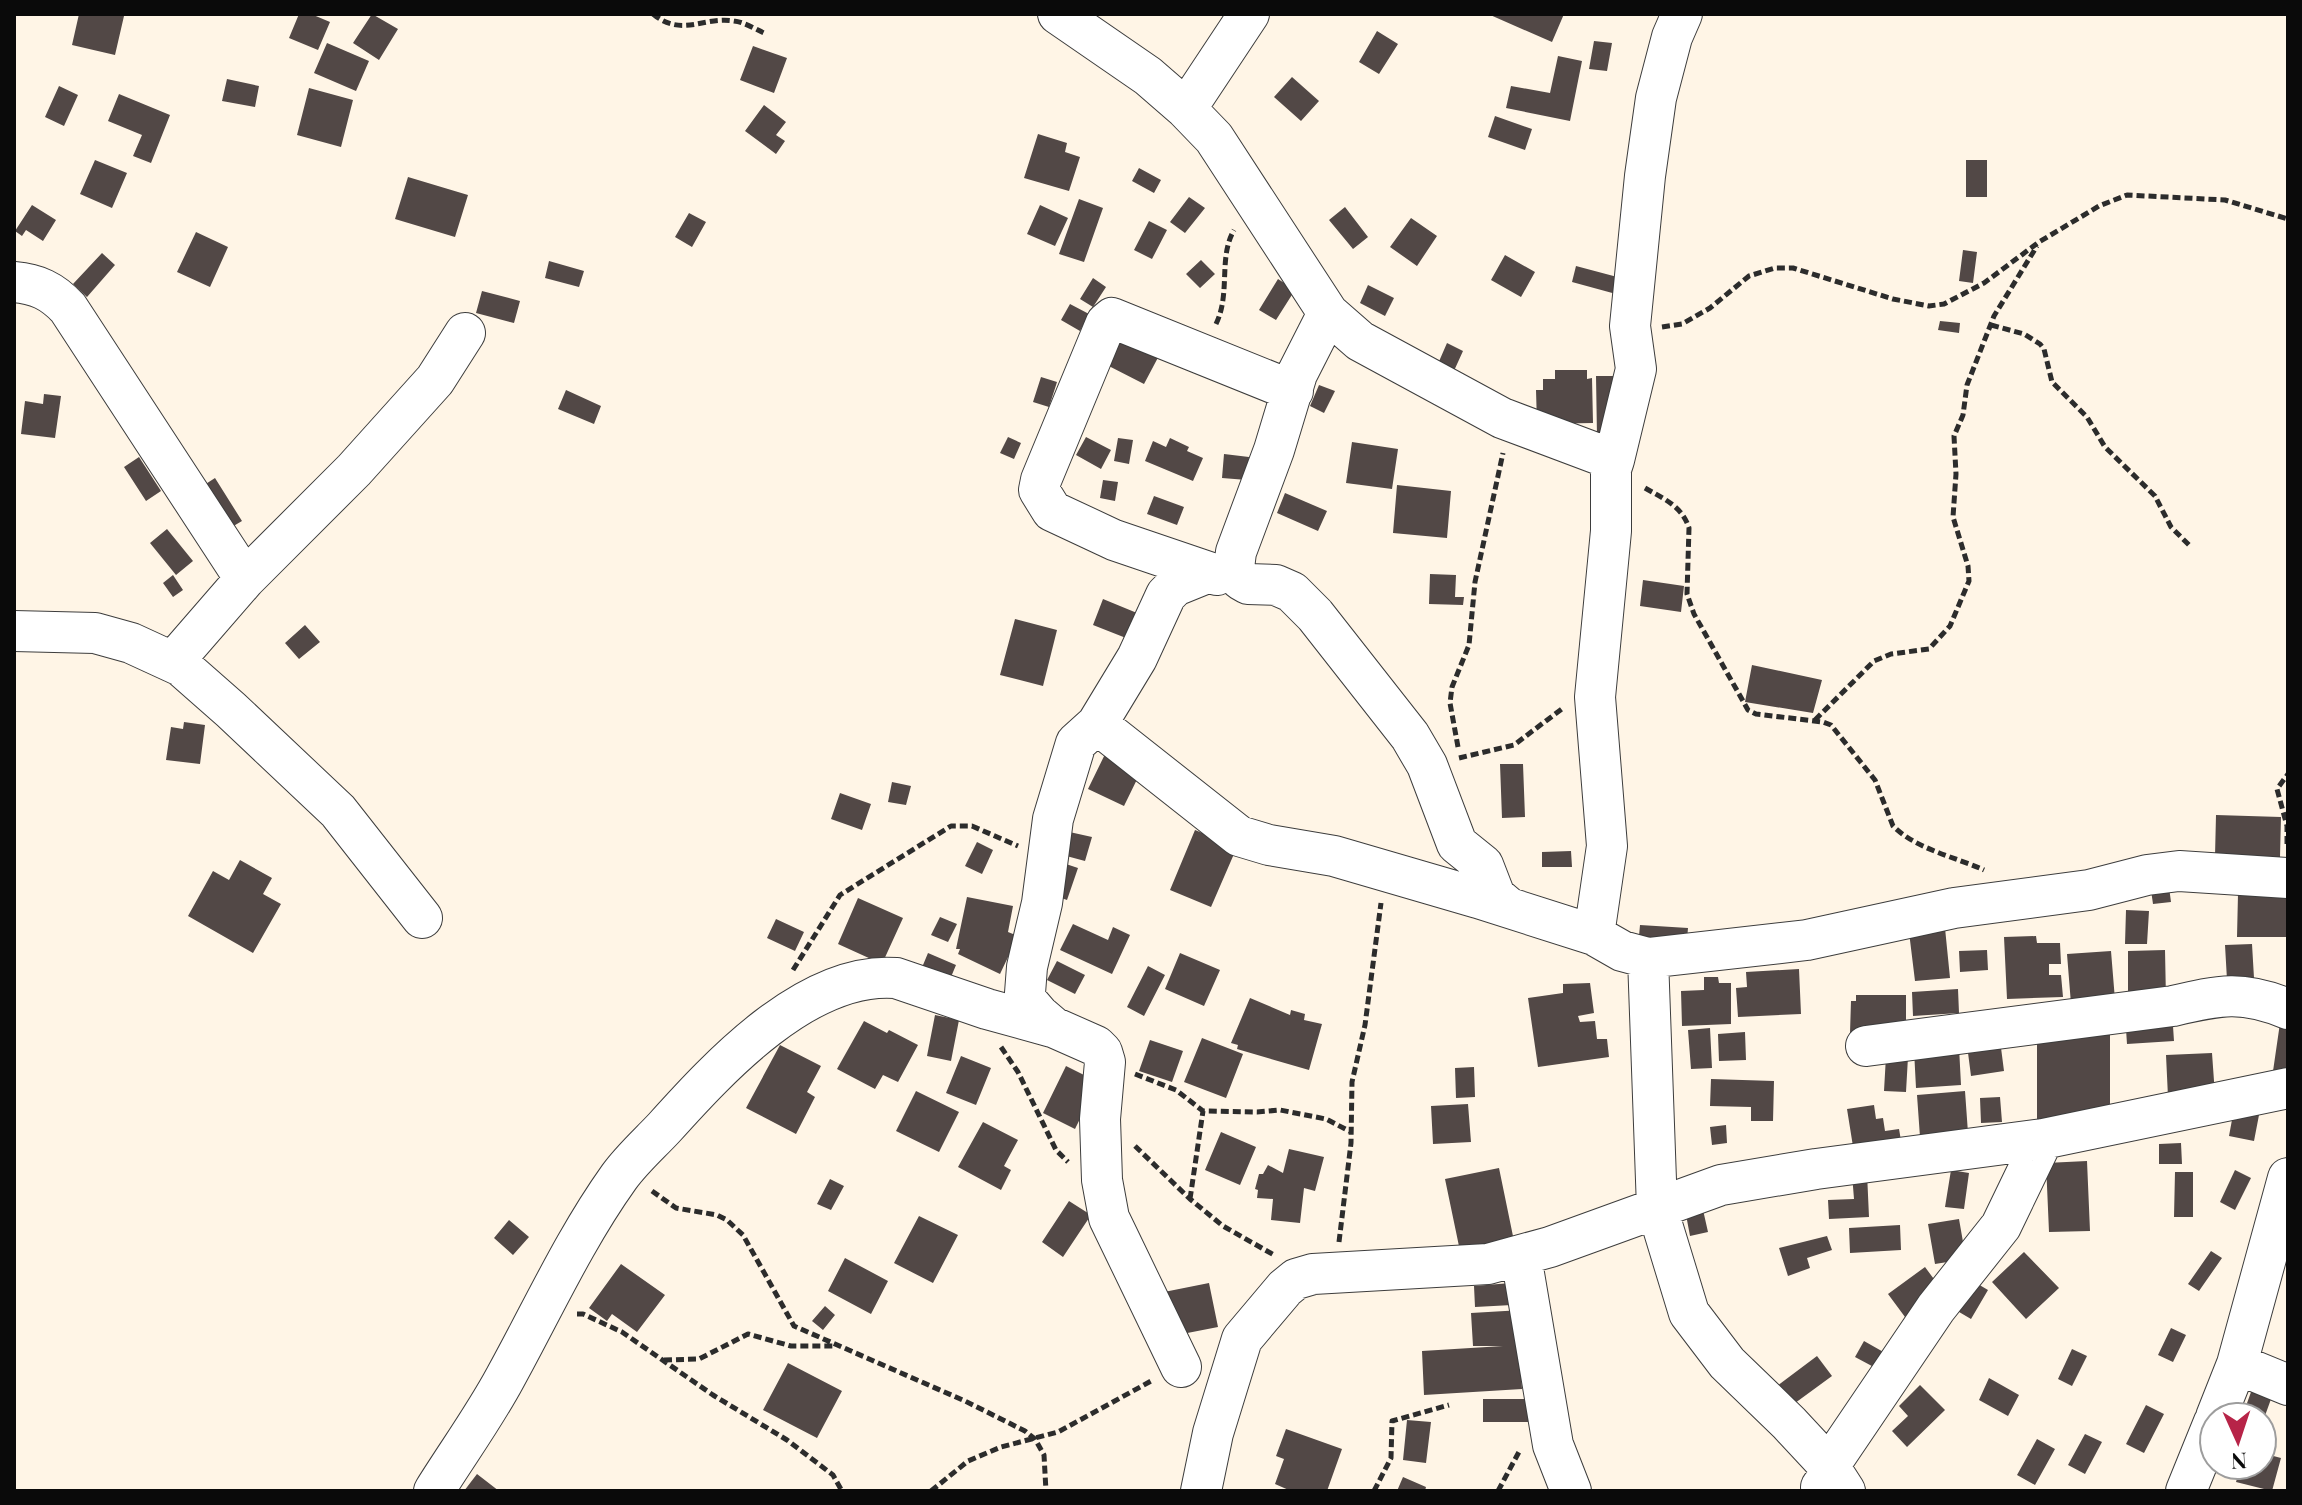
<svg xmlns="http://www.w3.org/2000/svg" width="2302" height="1505" font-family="'Playfair Display',serif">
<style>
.building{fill:#524846}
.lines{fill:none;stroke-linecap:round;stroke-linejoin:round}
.minor-casing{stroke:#3d3d3d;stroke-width:42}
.path{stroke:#2c2c2c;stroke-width:5;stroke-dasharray:8 4;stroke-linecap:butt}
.minor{stroke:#fff;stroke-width:40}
</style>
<rect width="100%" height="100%" fill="#fff5e6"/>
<!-- building -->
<path class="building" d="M79,14L124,16L115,55L72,45Z
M299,14H311L330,22L318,50L289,38Z
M372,14L398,29L379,60L353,43Z
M1488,14H1564L1552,42Z
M1377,31L1398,44L1379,74L1359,62Z
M1594,41L1612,43L1607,71L1589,69Z
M327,43L369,61L356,91L314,73Z
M753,46L787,58L774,93L740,80Z
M1558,56L1582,61L1570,121L1506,108L1511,86L1550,93Z
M1292,77L1319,101L1301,121L1274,97Z
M227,79L259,86L255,107L222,101Z
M59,86L78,95L64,126L45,117Z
M309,88L353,100L341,147L297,135Z
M119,94L170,115L151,163L133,156L142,135L108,121Z
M764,105L786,122L776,135L785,141L776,154L745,131Z
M1495,116L1532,129L1525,150L1488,137Z
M1038,134L1067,143L1065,152L1080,157L1069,191L1024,178Z
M95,160L127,173L112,208L80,194Z
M1966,160H1987V197H1966Z
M1139,168L1161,180L1154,193L1132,181Z
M408,177L468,195L455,237L395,219Z
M1189,197L1205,208L1185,233L1170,222Z
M1079,199L1103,208L1084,262L1059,254Z
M32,205L56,220L43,241L26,230L22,236L15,231Z
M1040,205L1068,218L1055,246L1027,234Z
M1345,207L1368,237L1353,249L1329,220Z
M689,213L706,222L692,247L675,237Z
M1411,218L1437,236L1417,266L1390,247Z
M1149,221L1167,230L1152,259L1134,250Z
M196,232L228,247L210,287L177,272Z
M1963,250L1977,252L1973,283L1959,281Z
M102,253L115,265L87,297L73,284Z
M1505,255L1535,272L1521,297L1491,280Z
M1201,260L1215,274L1200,288L1186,274Z
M549,261L584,271L579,287L545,278Z
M1576,266L1621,278L1616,294L1572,282Z
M1093,278L1106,287L1093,307L1080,299Z
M1278,279L1295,290L1276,320L1259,310Z
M1368,285L1394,298L1385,316L1360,303Z
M482,291L520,301L514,323L476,313Z
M1070,304L1089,314L1080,331L1061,320Z
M1940,321L1960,323L1959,333L1938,330Z
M1119,327L1162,350L1144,384L1101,362Z
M1447,343L1463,351L1453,373L1437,366Z
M1555,370H1587V379L1592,378L1593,423L1537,424L1536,390H1543V379H1555Z
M1596,376H1615L1616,437H1597Z
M1041,377L1057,382L1049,407L1033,402Z
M1319,385L1335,391L1324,413L1310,406Z
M566,390L601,406L594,424L558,409Z
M44,394L61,396L55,438L21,434L25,401L43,404Z
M1008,437L1021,443L1014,459L1000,453Z
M1086,437L1111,450L1101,469L1076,455Z
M1118,438L1133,440L1129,464L1114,461Z
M1170,438L1189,447L1187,451L1203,458L1193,481L1145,461L1153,441L1166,447Z
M1352,442L1398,449L1392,489L1346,483Z
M1224,454L1249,457L1247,480L1222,478Z
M139,457L161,491L146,501L124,467Z
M215,478L242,521L225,531L198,489Z
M1103,480L1118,482L1115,501L1100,498Z
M1397,485L1451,491L1447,538L1393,533Z
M1285,493L1327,511L1318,531L1277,513Z
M1154,496L1184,507L1177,525L1147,514Z
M167,529L193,561L176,575L150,543Z
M1430,574L1456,575L1455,597H1464L1463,605L1429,604Z
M173,575L183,590L173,597L163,583Z
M1643,580L1684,586L1681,612L1640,606Z
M1103,599L1137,613L1126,638L1093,625Z
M1015,619L1057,630L1043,686L1000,675Z
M305,625L320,642L299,659L285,643Z
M1752,665L1822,680L1813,713L1745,702Z
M184,722L205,725L200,764L166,760L171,727L183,729Z
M1109,746L1145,763L1124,806L1088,789Z
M1500,764H1523L1525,817L1502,818Z
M892,782L911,786L906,805L888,802Z
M840,793L871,804L862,830L831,819Z
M2216,815L2281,817L2280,857L2215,856Z
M1195,830L1237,847L1211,907L1170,890Z
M1065,831L1092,837L1085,861L1059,854Z
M977,842L993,850L982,874L965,866Z
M1571,851L1572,867H1542V852Z
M240,860L272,878L263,894L281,904L253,953L188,916L213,871L229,880Z
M1063,863L1078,868L1067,900L1053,895Z
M2288,885V937H2237L2238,894Z
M2169,887L2171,902L2153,904L2151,890Z
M967,897L1013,906L1008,932L1018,936L1000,974L958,954L960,949H956Z
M858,898L903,918L882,964L838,944Z
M2126,910L2149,911L2147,944H2125Z
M940,917L957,924L948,942L931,935Z
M776,919L804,932L795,951L767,938Z
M1073,924L1108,940L1113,927L1130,935L1112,974L1060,950Z
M1640,925L1688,928L1686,951L1638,947Z
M1945,928L1950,978L1915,981L1909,932Z
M2036,936L2037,943H2060L2061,964H2049V975H2061L2063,997L2007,999L2004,937Z
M2252,944L2254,978L2227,980L2225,945Z
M1987,950L1988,970L1960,972L1959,951Z
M2165,950L2166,1000L2128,1001V951Z
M2111,951L2115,1000L2071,1004L2067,954Z
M928,953L956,965L946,989L918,977Z
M1180,953L1220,970L1204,1006L1165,989Z
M1057,961L1085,975L1075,994L1047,980Z
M1148,966L1165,975L1144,1016L1127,1007Z
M1799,969L1801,1014L1738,1017L1736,988L1747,987L1746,972Z
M1704,977H1718L1719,983H1731V1024L1682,1026L1681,991L1704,990Z
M1590,983L1594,1013L1578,1016L1580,1022L1595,1021L1597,1039H1607L1609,1057L1538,1067L1528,998L1563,993V984Z
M1958,989L1959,1013L1913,1016L1912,992Z
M1856,995H1906V1033H1850L1851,1001H1856Z
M1250,998L1290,1015L1291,1010L1305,1014L1304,1020L1322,1024L1309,1070L1237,1049L1238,1045L1231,1043Z
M2172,1011L2174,1041L2127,1044L2125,1014Z
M935,1015L959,1020L951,1061L927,1056Z
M864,1021L887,1033L889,1030L918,1045L898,1082L883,1075L875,1089L837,1069Z
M2280,1023L2288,1025V1088L2271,1085Z
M2110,1027V1121L2037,1122V1028Z
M1710,1028L1712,1068L1691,1069L1688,1030Z
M1745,1032L1746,1060L1719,1061L1718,1034Z
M1202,1038L1243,1054L1226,1098L1184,1082Z
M1150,1040L1183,1051L1172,1082L1139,1071Z
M2000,1040L2004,1071L1971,1076L1967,1045Z
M780,1045L821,1066L807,1092L815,1097L796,1134L746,1108Z
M1959,1047L1961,1085L1916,1088L1914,1050Z
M2212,1053L2215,1095L2168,1097L2166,1055Z
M961,1056L991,1068L976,1105L946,1093Z
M1886,1056L1908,1057L1906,1092L1884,1091Z
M1066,1066L1098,1082L1075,1129L1043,1113Z
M1474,1067L1475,1097L1456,1098L1455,1068Z
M1711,1079L1774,1081L1773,1121H1751V1107L1710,1106Z
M916,1091L959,1112L939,1152L896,1131Z
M1965,1091L1968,1133L1920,1137L1917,1095Z
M2000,1097L2002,1122L1981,1123L1980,1098Z
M1468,1104L1471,1142L1433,1144L1431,1106Z
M1874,1105L1876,1119L1883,1118L1885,1131L1899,1129L1903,1152L1855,1159L1847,1109Z
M2234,1109L2259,1115L2254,1141L2229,1136Z
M983,1122L1018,1140L1004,1166L1011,1170L1001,1190L958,1167Z
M1726,1125L1727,1143L1712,1145L1710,1127Z
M1221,1132L1256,1147L1240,1185L1205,1170Z
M2181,1143L2182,1164H2159V1144Z
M1289,1149L1324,1157L1315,1191L1304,1188L1300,1223L1271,1220L1273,1199L1257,1198L1258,1190L1255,1189L1259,1174H1263L1268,1165L1283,1173Z
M2087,1161L2090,1231L2049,1232L2046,1163Z
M1499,1168L1514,1241L1460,1251L1445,1179Z
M1951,1170L1969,1173L1964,1209L1945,1207Z
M2235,1170L2251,1178L2235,1210L2220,1202Z
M2175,1172H2193V1217H2174Z
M1867,1173L1869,1217L1829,1219L1828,1200L1854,1199L1852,1174Z
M830,1179L844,1186L831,1210L817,1204Z
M1069,1201L1091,1215L1063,1257L1042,1242Z
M1701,1201L1708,1232L1690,1236L1684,1204Z
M919,1216L958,1235L933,1283L894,1263Z
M1959,1219L1966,1259L1935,1264L1928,1224Z
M509,1220L529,1237L513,1255L494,1238Z
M1900,1225L1901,1250L1850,1253L1849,1228Z
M1827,1236L1832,1250L1807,1258L1810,1268L1788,1276L1779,1248Z
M2211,1251L2222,1258L2199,1291L2188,1284Z
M2024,1252L2059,1288L2026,1319L1992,1282Z
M845,1258L888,1281L871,1314L828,1291Z
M621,1264L665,1295L637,1332L612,1314L607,1321L589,1308Z
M1925,1267L1942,1290L1905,1317L1888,1294Z
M1971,1280L1988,1290L1971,1319L1954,1309Z
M1209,1283L1218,1327L1172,1336L1164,1292Z
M1511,1283L1512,1305L1475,1307L1474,1286Z
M825,1306L835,1315L823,1330L812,1321Z
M1522,1310L1519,1344L1522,1389L1424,1395L1422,1351L1503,1346H1473L1471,1313Z
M2171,1328L2186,1335L2173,1362L2158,1355Z
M1864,1341L1894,1358L1885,1373L1855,1357Z
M2072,1349L2087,1356L2072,1386L2058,1379Z
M1817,1356L1832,1376L1791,1406L1777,1386Z
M788,1363L842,1391L817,1438L763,1410Z
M1989,1378L2019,1395L2008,1416L1979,1400Z
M2255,1381L2275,1388L2262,1424V1417H2242Z
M1920,1385L1945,1410L1907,1447L1892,1431L1908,1416L1899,1406Z
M1483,1399H1529V1422H1483Z
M2146,1405L2164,1414L2144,1453L2126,1444Z
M1407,1420L1431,1422L1426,1463L1403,1460Z
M1286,1429L1342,1449L1327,1491H1291L1275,1484L1284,1459L1276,1456Z
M2085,1434L2102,1442L2085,1474L2068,1465Z
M2037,1439L2055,1449L2035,1485L2017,1475Z
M2262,1453L2281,1458L2272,1491L2236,1482L2241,1465H2262Z
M477,1474L499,1491H464Z
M1403,1477L1426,1487L1425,1491H1397Z"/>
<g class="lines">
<defs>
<path id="minor" d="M1058,14L1148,76L1186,109L1214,138L1328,313L1360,341L1502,418L1614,460L1611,469V531L1595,697L1607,846L1594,935
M1186,109L1249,14
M14,282C37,284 52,291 68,308L245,579
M1328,313L1297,374L1274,450L1236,552L1234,568L1241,580L1248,584L1276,585L1292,592L1315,615L1410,736L1427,765L1457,844L1483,865L1495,896L1508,907
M1614,460L1636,369L1630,326L1645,176L1656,98L1672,37L1682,14
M1217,575L1114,540L1052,511L1039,490L1041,480L1106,323L1112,318L1293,391
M14,631L95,633L131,643L181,666L231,710L338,811L422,918
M173,662L245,579L354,470L435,380L465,333
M1097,724L1239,836L1269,845L1334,856L1478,898L1594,935L1622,951L1648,958L1807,940L1954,908L2089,890L2147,875L2179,871L2288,878
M1648,958L1657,1208L1689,1313L1727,1363L1789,1423L1829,1466L1845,1491
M1866,1046L2173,1006C2220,995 2242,990 2288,1009
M1521,1256L1553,1445L1571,1491
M2237,1364L2288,1385
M1181,1367L1109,1218L1102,1180L1100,1119L1105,1062L1102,1052L1096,1046L1053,1027L1039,1015L1027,1001L1025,993L1027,967L1042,903L1053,819L1076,743L1097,724L1137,658L1166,595L1175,586L1207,573
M2216,1417L2237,1364L2288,1178
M1821,1487L1828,1478L1829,1466L1936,1308L2001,1226L2043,1139
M434,1491C457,1454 484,1417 505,1378C542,1311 574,1240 619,1177C632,1159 649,1144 664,1128C719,1067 807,971 896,978L987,1009L1052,1027
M1201,1491L1213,1433L1242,1339L1285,1288L1296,1279L1313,1274L1488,1264L1550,1247L1721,1185L1816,1169L2043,1139L2288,1088
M2186,1491L2214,1422"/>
</defs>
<!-- minor casing -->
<use href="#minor" class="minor-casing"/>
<!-- path -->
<path class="path" d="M653,14C682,38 703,16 734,21C744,22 755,29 764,33
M1216,324C1231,293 1218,258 1234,230
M1991,325L2024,334L2040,344L2044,349L2052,382L2087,417L2105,447L2155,496L2171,527L2189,545
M1662,327L1682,324L1710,308L1749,276L1775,268H1793L1893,299L1929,306L1944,304L1984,283L2039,242L2099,206L2127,195L2225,200L2288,219
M1645,488C1664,499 1682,506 1689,528L1687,594L1694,614L1748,710L1756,714L1823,722L1831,725L1875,780L1893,826C1916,849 1955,857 1984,870
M1815,720L1874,661L1891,654L1929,649L1950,626L1969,581L1968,566L1953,517L1956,474L1954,436L1963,415L1967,385L1994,316L2037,246
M1458,747L1450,703L1452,687L1469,645L1475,582L1503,453
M1459,758L1514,745L1563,708
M2287,844V826L2277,789L2288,774
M793,970L840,895L951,826H972L1018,846
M1001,1047L1018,1072L1056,1150L1068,1162
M1135,1074L1176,1090L1203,1111L1257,1112L1280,1110L1326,1119L1351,1132
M1135,1146L1190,1199L1223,1226L1274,1255
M652,1191L676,1208L717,1215L727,1220L743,1235L794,1326L965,1401L1025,1431L1035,1439L1044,1455L1046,1491
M1190,1199L1203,1111
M1339,1242L1351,1143L1352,1082L1365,1025L1381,903
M577,1314H583L622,1332L713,1395L787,1440L833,1475L842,1491
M664,1360L699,1359L748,1334L791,1346H834
M931,1491L968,1461L1001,1447L1058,1432L1153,1380
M1374,1491L1391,1458L1392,1421L1449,1405
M1498,1491L1520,1450"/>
<!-- minor -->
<use href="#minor" class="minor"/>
</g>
<!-- border -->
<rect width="2302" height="1505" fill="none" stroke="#0a0a0a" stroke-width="32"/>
<!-- north arrow -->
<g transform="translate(2238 1441) rotate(177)"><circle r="38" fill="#ffffff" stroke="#9d9d9d" stroke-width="2"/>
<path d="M0-6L14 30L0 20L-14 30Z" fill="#b72448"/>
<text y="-12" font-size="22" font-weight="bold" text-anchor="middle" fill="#0a0a0a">N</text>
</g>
</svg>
